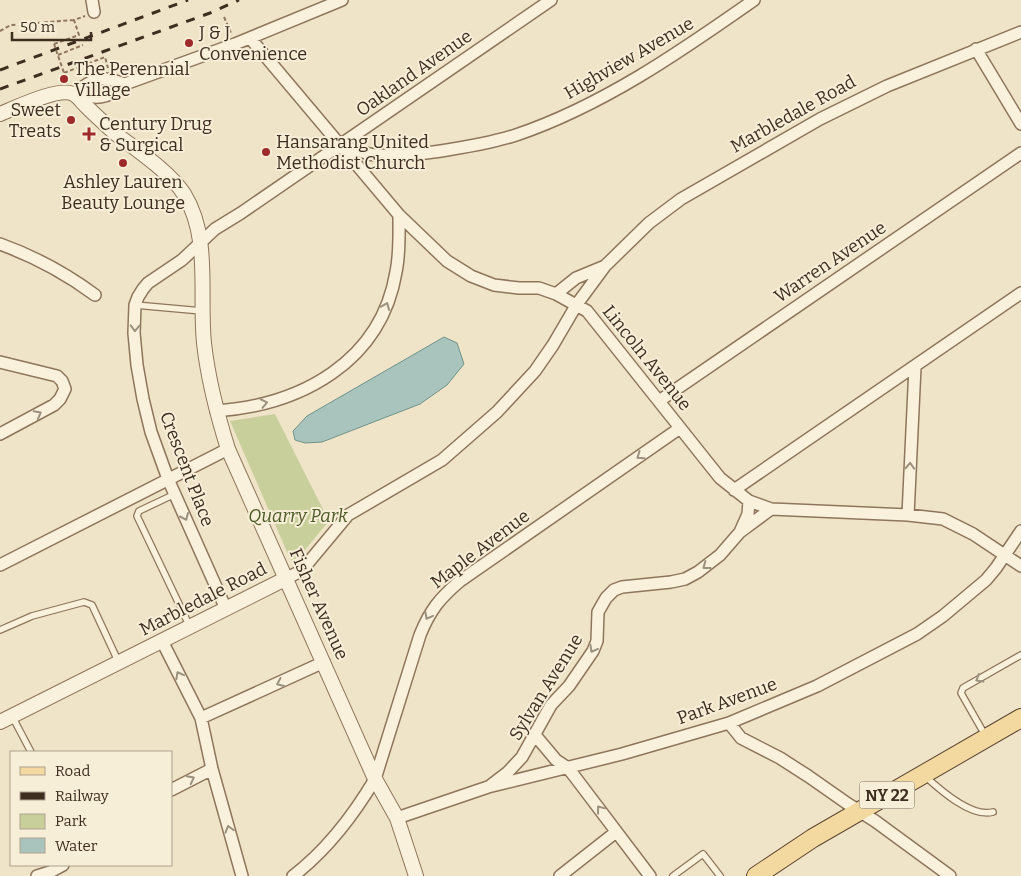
<svg xmlns="http://www.w3.org/2000/svg" width="1021" height="876" font-family="Bitter,serif">
<style>
.green{fill:#c9cf9b}
.water{fill:#a9c4bc;stroke:#6f938a}
.lines{fill:none;stroke-linecap:round;stroke-linejoin:round}
.service-casing{stroke:#8d765c;stroke-width:8}
.minor-casing{stroke:#8d765c;stroke-width:14}
.tertiary-casing{stroke:#8d765c;stroke-width:16}
.primary-casing{stroke:#5b4430;stroke-width:20}
.path{stroke:#8d765c;stroke-width:2;stroke-dasharray:4 2.5;stroke-linecap:butt}
.service{stroke:#faf1dc;stroke-width:5.5}
.minor{stroke:#faf1dc;stroke-width:11}
.tertiary{stroke:#faf1dc;stroke-width:14}
.primary{stroke:#f3d9a0;stroke-width:18}
.rail{stroke:#3d2e20;stroke-width:3;stroke-dasharray:9 9;stroke-linecap:butt}
.path-bridge{stroke:#8d765c;stroke-width:2;stroke-dasharray:4 2.5;stroke-linecap:butt}
.oneway{stroke:#9c907e}
.poi-dot{fill:#9e2a2b;stroke:#f7eed8;stroke-width:2}
.labels{text-anchor:middle;stroke-width:4;stroke-linejoin:round;paint-order:stroke}
.shield{fill:#f7eed8;stroke:#756857;stroke-width:1}
.shield-label{font-size:16px;font-weight:bold;fill:#3d2e20}
.poi-label{font-size:18px;fill:#3d2e20;stroke:#f7eed8;text-anchor:start}
.street-label{font-size:18px;fill:#3d2e20;stroke:#f7eed8}
.park-label{font-size:18px;font-style:italic;fill:#4d5a26;stroke:#f7eed8}
</style>
<rect width="100%" height="100%" fill="#f0e4c8"/>
<!-- green -->
<path class="green" d="M275,414L329,521L299,557L291,561L230,421Z"/>
<!-- water -->
<path class="water" d="M444,337L457,343L464,364L447,385L420,404L322,442L305,443L295,440L293,431L307,416Z"/>
<g class="lines">
<defs>
<path id="service" d="M135,305L202,311
M175,494L139,511L137,516L190,627
M0,630L32,616L84,602L92,605L119,663
M12,716L31,752
M985,735L961,693L963,688L1021,655
M925,776C939,789 971,818 993,812
M673,876L703,854L720,876"/>
<path id="minor" d="M92,0L94,12
M250,38L399,215L447,261L471,276L494,285L519,288H539L556,294L587,311L720,478L749,501L771,509L908,515L943,519L973,534L1021,566
M976,49L1021,124
M74,94C96,99 107,100 125,84L235,44L342,0
M74,94C95,77 99,75 125,84
M340,145C350,148 360,151 369,154C390,158 420,154 441,151C467,147 491,143 516,135C602,106 680,52 754,0
M0,244C36,257 64,272 95,295
M556,294L576,278L605,266L649,223L681,199L820,119L887,86L1021,32
M0,362L57,376L62,381L65,389L60,399L54,405L0,434
M659,401L1021,153
M216,411C301,405 381,362 396,272C400,253 399,234 399,215
M734,490L1021,293
M908,515L915,367
M740,532L748,514L749,501
M0,565L228,449
M287,578L299,572L308,563L348,515L442,460L497,412L535,371L553,345L577,304L605,266
M226,609L168,479L151,432L143,399L137,365L134,333L135,305L138,297L143,289L148,283L182,260L215,229L241,213L551,0
M162,641L201,718L212,769L242,876
M201,718L324,662
M729,723L741,738L780,758L808,776L848,804L875,821L950,876
M535,735L556,760L568,768L575,777L650,876
M491,785L508,772L522,757L551,705L569,686L593,651L597,641L598,612L606,598L614,590L622,587L671,582L685,579L698,572L720,555L740,532L771,509
M171,790L212,769
M397,818L488,787L622,754L729,723L817,686L917,634L943,616L986,580L996,568L1021,531
M37,876L50,872L63,865
M293,876C327,850 353,816 375,779L420,635C430,610 440,598 460,581L680,428
M560,876L616,832"/>
<path id="tertiary" d="M0,114C15,108 62,85 75,95C79,98 82,102 86,106C96,116 106,125 116,134C137,150 171,173 184,194C211,237 199,295 204,343C208,379 217,414 228,449L375,779L397,818L416,876
M0,722L287,578"/>
<path id="primary" d="M756,876L813,838L1021,718"/>
</defs>
<!-- service casing -->
<use href="#service" class="service-casing"/>
<!-- minor casing -->
<use href="#minor" class="minor-casing"/>
<!-- tertiary casing -->
<use href="#tertiary" class="tertiary-casing"/>
<!-- primary casing -->
<use href="#primary" class="primary-casing"/>
<!-- path -->
<path class="path" d="M224,17L232,35
M0,31L11,25L74,20
M54,44L79,35L74,20L85,16
M58,55L83,45
M64,73L105,57L108,68"/>
<!-- service -->
<use href="#service" class="service"/>
<!-- minor -->
<use href="#minor" class="minor"/>
<!-- tertiary -->
<use href="#tertiary" class="tertiary"/>
<!-- primary -->
<use href="#primary" class="primary"/>
<!-- rail -->
<path class="rail" d="M0,70L188,0
M0,89L210,13L239,0"/>
<!-- path-bridge -->
<path class="path-bridge" d="M54,44L64,73"/>
</g>
<!-- one-way arrows -->
<defs><path id="oneway-chevron" d="M-2-3.5L2.5 0L-2 3.5" fill="none" stroke-width="1.6" stroke-linecap="round" stroke-linejoin="round" transform="scale(1.25)"/></defs>
<g class="oneway">
<use href="#oneway-chevron" transform="translate(386 306) rotate(-68)"/>
<use href="#oneway-chevron" transform="translate(135 328) rotate(91)"/>
<use href="#oneway-chevron" transform="translate(264 403) rotate(-12)"/>
<use href="#oneway-chevron" transform="translate(38 414) rotate(-28)"/>
<use href="#oneway-chevron" transform="translate(640 456) rotate(145)"/>
<use href="#oneway-chevron" transform="translate(910 466) rotate(-87)"/>
<use href="#oneway-chevron" transform="translate(185 517) rotate(66)"/>
<use href="#oneway-chevron" transform="translate(706 566) rotate(143)"/>
<use href="#oneway-chevron" transform="translate(428 616) rotate(118)"/>
<use href="#oneway-chevron" transform="translate(593 649) rotate(119)"/>
<use href="#oneway-chevron" transform="translate(179 675) rotate(-118)"/>
<use href="#oneway-chevron" transform="translate(979 679) rotate(150)"/>
<use href="#oneway-chevron" transform="translate(280 683) rotate(156)"/>
<use href="#oneway-chevron" transform="translate(191 779) rotate(-27)"/>
<use href="#oneway-chevron" transform="translate(600 809) rotate(-127)"/>
<use href="#oneway-chevron" transform="translate(229 829) rotate(-106)"/>
</g>
<!-- markers -->
<g class="poi-dot">
<circle cx="189" cy="43" r="5"/>
<circle cx="64" cy="79" r="5"/>
<circle cx="71" cy="120" r="5"/>
<path d="M86.5 126.5h5v5h5v5h-5v5h-5v-5h-5v-5h5z"/>
<circle cx="266" cy="152" r="5"/>
<circle cx="123" cy="163" r="5"/>
</g>
<g class="labels">
<!-- shield labels -->
<rect class="shield" x="859.5" y="781.5" width="55" height="27" rx="4"/>
<g class="shield-label">
<text x="887" y="801">NY 22</text>
</g>
<!-- poi labels -->
<g class="poi-label">
<text x="199" y="39">J &amp; J<tspan x="199" dy="21">Convenience</tspan></text>
<text x="74" y="75">The Perennial<tspan x="74" dy="21">Village</tspan></text>
<text x="61" y="116" text-anchor="end">Sweet<tspan x="61" dy="21">Treats</tspan></text>
<text x="99" y="130">Century Drug<tspan x="99" dy="21">&amp; Surgical</tspan></text>
<text x="276" y="148">Hansarang United<tspan x="276" dy="21">Methodist Church</tspan></text>
<text x="123" y="188" text-anchor="middle">Ashley Lauren<tspan x="123" dy="21">Beauty Lounge</tspan></text>
</g>
<!-- street labels -->
<g class="street-label">
<text transform="translate(629 58) rotate(-30)" y="6">Highview Avenue</text>
<text transform="translate(414 73) rotate(-35)" y="6">Oakland Avenue</text>
<text transform="translate(793 114) rotate(-29)" y="6">Marbledale Road</text>
<text transform="translate(830 262) rotate(-34)" y="6">Warren Avenue</text>
<text transform="translate(647 358) rotate(51)" y="6">Lincoln Avenue</text>
<text transform="translate(187 469) rotate(69)" y="6">Crescent Place</text>
<text transform="translate(480 549) rotate(-37)" y="6">Maple Avenue</text>
<text transform="translate(203 599) rotate(-27)" y="6">Marbledale Road</text>
<text transform="translate(319 604) rotate(66)" y="6">Fisher Avenue</text>
<text transform="translate(546 687) rotate(-58)" y="6">Sylvan Avenue</text>
<text transform="translate(727 701) rotate(-20)" y="6">Park Avenue</text>
</g>
<!-- park labels -->
<g class="park-label">
<text x="298" y="522">Quarry Park</text>
</g>
</g>
<!-- legend -->
<rect x="10" y="751" width="162" height="115" fill="#f7eed8" stroke="#ada18e"/>
<rect x="20" y="767" width="25" height="8" fill="#f3d9a0" stroke="#ada18e"/>
<text x="55" y="776" font-size="15" fill="#3d2e20">Road</text>
<rect x="20" y="792" width="25" height="8" fill="#3d2e20" stroke="#ada18e"/>
<text x="55" y="801" font-size="15" fill="#3d2e20">Railway</text>
<rect x="20" y="814" width="25" height="15" fill="#c9cf9b" stroke="#ada18e"/>
<text x="55" y="826" font-size="15" fill="#3d2e20">Park</text>
<rect x="20" y="838" width="25" height="15" fill="#a9c4bc" stroke="#ada18e"/>
<text x="55" y="851" font-size="15" fill="#3d2e20">Water</text>
<!-- scale -->
<path d="M12 32v8h79v-8" fill="none" stroke="#3d2e20" stroke-width="2.5"/>
<text x="20" y="32" font-size="15" fill="#3d2e20" stroke="#f7eed8" stroke-width="4" paint-order="stroke">50 m</text>
</svg>
